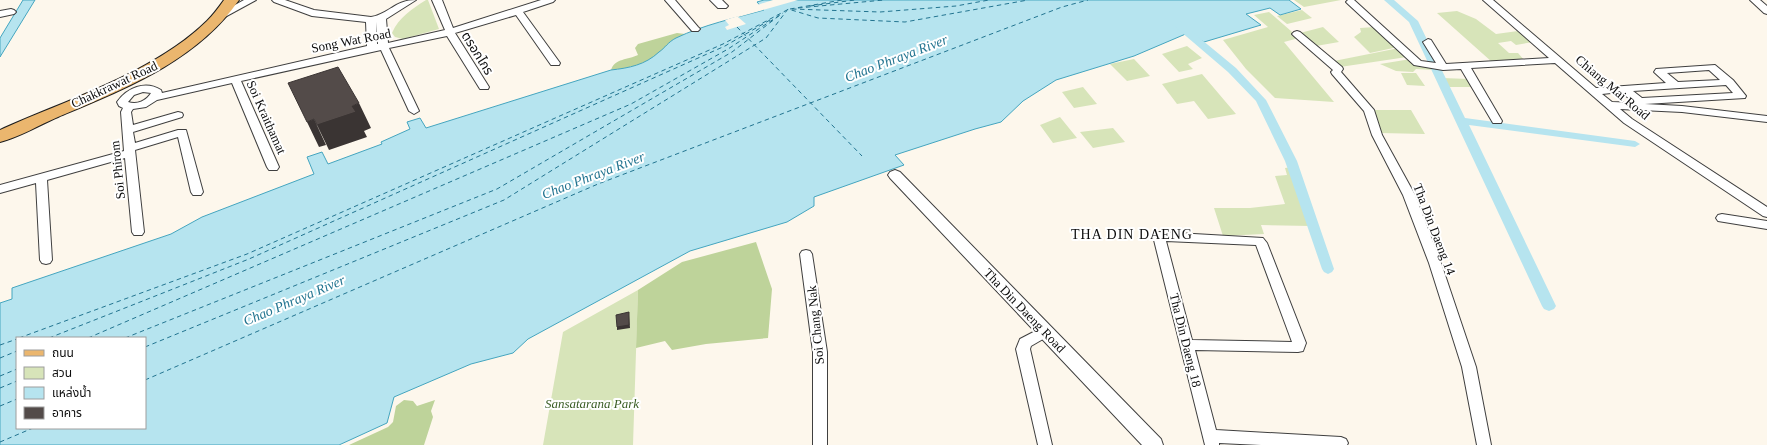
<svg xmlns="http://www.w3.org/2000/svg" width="1767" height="445" font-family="'Times New Roman','Noto Sans Thai',serif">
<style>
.green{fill:#d7e4b9}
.forest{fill:#bed39a}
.water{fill:#b6e4ef;stroke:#44a5bf;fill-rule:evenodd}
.pier{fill:#fdf7ec}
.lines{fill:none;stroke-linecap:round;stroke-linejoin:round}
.canal{fill:#b6e4ef;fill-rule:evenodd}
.ferry{stroke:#227490;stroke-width:1;stroke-dasharray:4.5 3.5;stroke-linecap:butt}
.minor-casing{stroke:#3f3f3f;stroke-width:2}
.tertiary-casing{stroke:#3f3f3f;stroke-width:2}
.primary-casing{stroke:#1d1d1d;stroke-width:2}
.minor{fill:#fff;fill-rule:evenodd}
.tertiary{fill:#fff;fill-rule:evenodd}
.primary{fill:#ebb66e;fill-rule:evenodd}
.shaded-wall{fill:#3a3433}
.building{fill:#534b49;stroke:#3a3433}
.labels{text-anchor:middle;stroke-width:4;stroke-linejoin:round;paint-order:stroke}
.street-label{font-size:13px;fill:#0c0c0c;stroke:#fff}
.park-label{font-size:13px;font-style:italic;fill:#395c23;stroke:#fff}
.water-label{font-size:14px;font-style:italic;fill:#227490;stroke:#fff}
.neighbourhood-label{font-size:14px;letter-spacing:1px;fill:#0c0c0c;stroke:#fff}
</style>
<rect width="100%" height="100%" fill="#fdf7ec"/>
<!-- green -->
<path class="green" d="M426,0H428L439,29L403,39L395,37L392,33C399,17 412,9 426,0Z
M1294,0H1341L1304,7Z
M1302,10L1312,18L1287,24L1277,16Z
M1457,11L1476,19L1496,34L1518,31L1533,42L1516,45L1511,41L1498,43L1509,53H1518L1524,60L1492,62L1437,13Z
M1269,12L1299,38L1284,42L1334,102L1275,98L1246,69L1223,40L1268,27L1254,15Z
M1323,27L1339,42L1316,46L1300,33Z
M1375,27L1398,47L1370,53L1354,37L1361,32L1360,28Z
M1187,46L1202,58L1188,64L1193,69L1179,72L1162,54Z
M1399,48L1407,57L1340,67L1334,61Z
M1134,59L1150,76L1127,81L1110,64Z
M1411,59L1433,68L1434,70L1416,69L1413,72L1396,71L1380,64Z
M1401,73H1416L1425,86L1407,85Z
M1202,74L1236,114L1208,119L1194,101L1177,104L1162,84Z
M1442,78L1469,79L1475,87H1447Z
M1083,87L1097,104L1074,108L1062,92Z
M1372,110H1411L1425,134L1381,133Z
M1060,117L1077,138L1053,143L1040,125Z
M1113,128L1125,142L1093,148L1080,132Z
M1292,167L1311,226L1261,225L1264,234L1223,236L1214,208H1250L1285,204L1275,176L1287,175L1285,168Z
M638,290L633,445H543L563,332Z"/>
<!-- forest -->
<path class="forest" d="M677,33L685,34C672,40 670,43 660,52C646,65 629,68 611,70C615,58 628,60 638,55L635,48L638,44Z
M756,242L772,289L768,338L706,344L672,350L665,341L636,348L638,290L682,262Z
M404,400L413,401L417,406L435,400L431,411L433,417L424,445H349L388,427L393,422L396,406Z"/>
<!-- water -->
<path class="water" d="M23,0H35L0,57V38Z
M764,0H1289L1301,9L1280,15L1270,8L1246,14L1261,25L1204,42L1188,33L1134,56L1056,80L1023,101L1001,122L975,129L895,155L904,165L814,197V206L787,222L690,251L528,339L513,353L471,364L394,397L387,423L339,445H0V303L12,299V288L171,234L202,217L314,174L307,157L322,152L328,164L382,144L381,142L410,129L407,122L420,118L426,128L611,70C629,68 645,65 659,52C665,48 668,42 676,38C703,25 735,18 764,10L757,2ZM17,338H145V428H17Z"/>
<!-- pier -->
<path class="pier" d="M773,0H798L738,17L746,24L727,30L725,27L729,25L725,20L761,9L757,5Z"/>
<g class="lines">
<!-- canal -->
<path class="canal" d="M1384,0H1394L1418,21L1465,118L1635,141L1640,144L1635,147L1469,125L1556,306L1554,309L1549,311L1544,309L1542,306L1409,22Z
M1176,20L1179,21L1236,68L1266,100L1297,161L1334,269L1332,272L1328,274L1324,272L1322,269L1285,161L1256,101L1228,72L1173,25L1171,23L1173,21Z"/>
<!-- ferry -->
<path class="ferry" d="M810,6L855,0
M798,8L884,0
M790,9L842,0
M792,9L880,12L956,6L989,0
M737,27L862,156
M19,338L247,254L723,44L787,10
M49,338L249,259L725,46L770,20
M88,338L631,104L728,49L783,13
M125,338L497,189L732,52L780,15
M0,345L17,339
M145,347L504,200L766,38L788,9L818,18L905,22L1028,0
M0,358L17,351
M0,376L17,369
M145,380L598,184L1062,7L1088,0
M0,388L17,381
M0,406L17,399
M0,442L33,428"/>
<defs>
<path id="minor" d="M244,0H256L223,18L220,19L215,16Z
M272,0H285L314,10L371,17C389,14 395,0 416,0L386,19L388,43L445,30L432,0H442L453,28L541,0H555L553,2L523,12L560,63L559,65H551L516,15L455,33L489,87L488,89H480L447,36L389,48L419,111L414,114L409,111L381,50L241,81L279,167L277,170H269L267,167L232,83L157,100L146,107L133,109L131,112L133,125L178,112L182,113L183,115L182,117L133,132L135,143L178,130H186L203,192L201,195H193L191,192L178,137L135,150L144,232L142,235H134L132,232L125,158L47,180L52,260L50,263L46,264L42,263L40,260L36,183L0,193V185L124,151L121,112L123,108L119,106L117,102C127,88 145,80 161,90L162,93L367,46L366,22L312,16L274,2ZM376,22L378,44H377ZM143,92L151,93C146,101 137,105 128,102L134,95Z
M665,0H675L698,27L700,29L698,31H692Z
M1348,0H1354L1421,61L1436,63L1423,42L1428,39L1431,40L1446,64L1549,58L1483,0H1493L1596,88L1666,83L1654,72L1656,69L1715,65L1733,80L1746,96L1745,98L1645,104L1682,106L1767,116V122L1682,112L1620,109L1632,119L1767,207V217L1763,216L1624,123L1555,63L1471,68L1502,121L1501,123H1493L1461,69L1443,70L1414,65L1348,4L1346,2ZM1709,70L1720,80L1678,82L1667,73ZM1726,85L1733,93L1642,98L1633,91ZM1620,92L1636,103H1637L1612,102L1602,94Z
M1750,0H1760L1767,6V14L1764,13Z
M11,9L14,10L16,12L14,14L0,17V11Z
M1297,31L1300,32L1342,67L1343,69L1341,72L1374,110L1382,135L1415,195L1441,263L1476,367L1491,445H1477L1462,367L1429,263L1403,195L1372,135L1364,111L1332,74L1331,72L1333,70L1294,36L1292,34L1294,32Z
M1722,214L1767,221V229L1718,221L1716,218L1718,215Z
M1159,232L1263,238L1267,243L1306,343L1303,351L1298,352L1195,350L1216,430L1341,437L1346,439L1348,443L1347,445H1261L1219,443V445H1205L1153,236L1155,233ZM1166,241L1256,245L1292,342L1192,340Z
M806,250L810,251L812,254L827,352V445H813V352L800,254L802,251Z
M1045,326L1050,327L1052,331L1050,335L1031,346L1030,349L1052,445H1038L1016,349L1020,339Z"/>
<path id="tertiary" d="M710,0H722L728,6L726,8H718Z
M895,170L900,172L1161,439L1163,445H1142L890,178L888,175L890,172Z"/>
<path id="primary" d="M224,0H239C197,61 124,89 58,117C39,125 20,137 0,142V130C66,100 154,73 207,21C213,15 219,7 224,0Z"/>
</defs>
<!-- minor casing -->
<use href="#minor" class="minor-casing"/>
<!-- tertiary casing -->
<use href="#tertiary" class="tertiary-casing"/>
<!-- primary casing -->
<use href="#primary" class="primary-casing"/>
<!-- minor -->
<use href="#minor" class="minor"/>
<!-- tertiary -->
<use href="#tertiary" class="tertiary"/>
<!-- primary -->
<use href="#primary" class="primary"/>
</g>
<!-- shaded-wall -->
<path class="shaded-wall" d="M359,103L371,128L364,131L367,137L329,150L317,125L352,106Z
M314,119L326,145L319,147L307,122Z
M629,312V315L630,328L617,330V327Z"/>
<!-- building -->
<path class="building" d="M338,67L359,103L352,106L356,112L317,125L314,119L307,122L288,83Z
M629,312V325L617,327L616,315Z"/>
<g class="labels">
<!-- street labels -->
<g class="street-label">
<text transform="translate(351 40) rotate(-11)" y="5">Song Wat Road</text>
<text transform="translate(478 53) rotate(58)" y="5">ตรอกไกร</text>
<text transform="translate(114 84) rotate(-25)" y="5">Chakkrawat Road</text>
<text transform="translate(1613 87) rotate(40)" y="5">Chiang Mai Road</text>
<text transform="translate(267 117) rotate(66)" y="5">Soi Kraithamat</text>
<text transform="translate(117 170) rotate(-96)" y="5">Soi Phirom</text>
<text transform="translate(1435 229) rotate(69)" y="5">Tha Din Daeng 14</text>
<text transform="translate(1025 310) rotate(46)" y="5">Tha Din Daeng Road</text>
<text transform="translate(815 325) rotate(-96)" y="5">Soi Chang Nak</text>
<text transform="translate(1186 340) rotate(76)" y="5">Tha Din Daeng 18</text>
</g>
<!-- park labels -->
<g class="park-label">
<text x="592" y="408">Sansatarana Park</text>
</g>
<!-- water labels -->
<g class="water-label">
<text transform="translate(896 58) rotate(-21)" y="5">Chao Phraya River</text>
<text transform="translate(593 175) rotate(-21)" y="5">Chao Phraya River</text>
<text transform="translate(294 300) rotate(-23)" y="5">Chao Phraya River</text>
</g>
<!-- neighbourhood labels -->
<g class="neighbourhood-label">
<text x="1132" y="239">THA DIN DAENG</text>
</g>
</g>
<!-- legend -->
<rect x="16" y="337" width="130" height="92" fill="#ffffff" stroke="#9e9e9e"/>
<rect x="24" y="350" width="20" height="6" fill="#ebb66e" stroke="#9e9e9e"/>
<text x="52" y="357" font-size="12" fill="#0c0c0c">ถนน</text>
<rect x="24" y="367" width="20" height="12" fill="#d7e4b9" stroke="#9e9e9e"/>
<text x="52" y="377" font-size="12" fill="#0c0c0c">สวน</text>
<rect x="24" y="387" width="20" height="12" fill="#b6e4ef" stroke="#9e9e9e"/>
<text x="52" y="397" font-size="12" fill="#0c0c0c">แหล่งน้ำ</text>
<rect x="24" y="407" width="20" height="12" fill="#534b49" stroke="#9e9e9e"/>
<text x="52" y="417" font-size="12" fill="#0c0c0c">อาคาร</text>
</svg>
